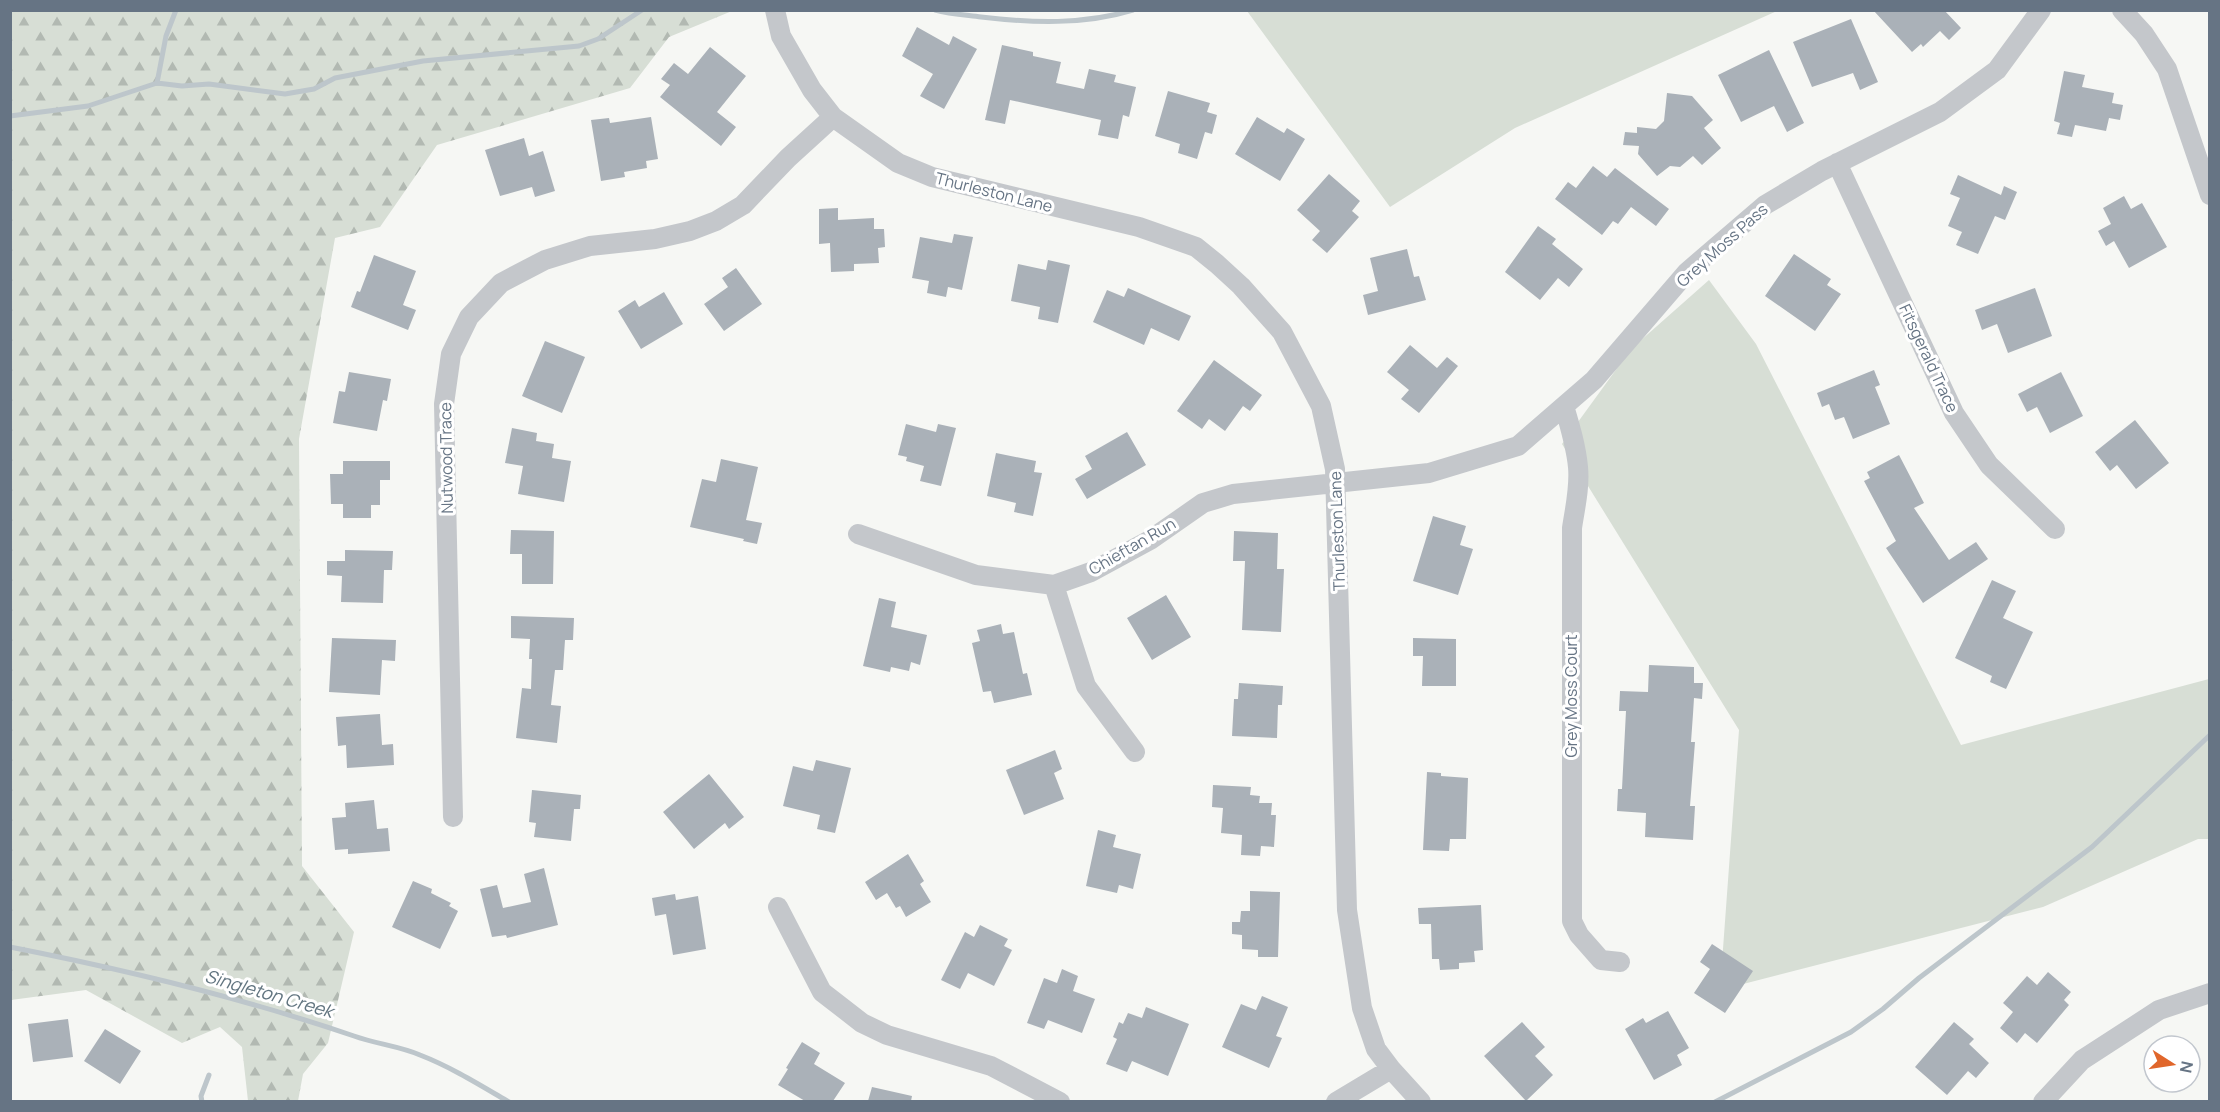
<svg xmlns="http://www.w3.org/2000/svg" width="2220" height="1112" font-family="Manrope,sans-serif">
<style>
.grass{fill:#d7ded5}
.forest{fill:url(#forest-firs)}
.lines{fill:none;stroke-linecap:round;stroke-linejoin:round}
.stream{stroke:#bdc6cb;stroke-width:5}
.building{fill:#aab1b8}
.minor{stroke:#c4c7cb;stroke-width:20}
.labels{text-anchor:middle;stroke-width:6;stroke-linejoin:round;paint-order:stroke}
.street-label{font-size:16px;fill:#667484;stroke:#fff}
.water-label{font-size:18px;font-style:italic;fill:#627580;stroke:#fff}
</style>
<defs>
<pattern id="forest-firs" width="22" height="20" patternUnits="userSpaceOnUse" patternTransform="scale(1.5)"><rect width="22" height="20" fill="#d7ded5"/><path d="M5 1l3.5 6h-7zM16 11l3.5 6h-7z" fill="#b2b9b2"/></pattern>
</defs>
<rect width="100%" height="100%" fill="#f6f7f4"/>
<!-- grass -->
<path class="grass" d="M1247,11H1777L1515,128L1390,207Z
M1709,280L1756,344L1961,745L2209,679V839H2198L2043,907L1720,990L1739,730L1562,444L1631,349Z"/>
<!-- forest -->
<path class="forest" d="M10,11H732L669,37L630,88L437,145L380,227L335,238L299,439L302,866L354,932L328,1043L303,1074L298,1101H248L242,1047L220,1027L182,1043L86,990L11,1000Z"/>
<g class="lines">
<!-- stream -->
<path class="stream" d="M935,10C950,14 966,15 981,17C1032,23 1084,25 1133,10
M157,83L166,36L176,10
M10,116L88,106L157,83L182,86L209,84L285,94L314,89L335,78L423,61L579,46L598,39L642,10
M10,947C127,970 243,998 354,1036C376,1044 399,1046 420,1055C451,1067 480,1085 509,1102
M202,1102L201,1096L209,1075
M1715,1102L1851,1032L1883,1009L1919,978L2092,847L2210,735"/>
</g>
<!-- building -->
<path class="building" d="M1873,10H1944L1961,28L1949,40L1940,31L1923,47L1921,44L1912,52Z
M1851,19L1878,82L1860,90L1853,73L1812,87L1793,42Z
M917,27L949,45L953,36L977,49L944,109L920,96L933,74L902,56Z
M1002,45L1033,52V56L1061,62L1056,83L1084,89L1089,69L1116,75L1114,82L1136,87L1129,117L1123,115L1118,139L1098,135L1101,120L1010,100L1005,124L985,120Z
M710,47L746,76L717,112L736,127L721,146L660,97L670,85L661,79L674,63L688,74Z
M1769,50L1804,123L1787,132L1774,106L1741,122L1718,75Z
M2064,71L2085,75L2082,87L2114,93L2112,103L2123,105L2120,120L2109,118L2106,131L2075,125L2072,137L2057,134L2060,123L2054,121Z
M1168,91L1210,103L1207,112L1217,115L1212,134L1205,132L1197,159L1178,153L1180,144L1155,136Z
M1667,93L1692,96L1713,120L1704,128L1721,148L1702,165L1693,156L1680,167L1670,166L1657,176L1638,154L1639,146L1623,145L1625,132L1637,133V127L1656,129L1664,121Z
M651,117L658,159L646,161L647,168L624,172L625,177L601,181L591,120L609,118L610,123Z
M1257,117L1284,133L1287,128L1305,139L1280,181L1235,154Z
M524,138L529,156L543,151L555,191L535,197L532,187L500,196L485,150Z
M1593,166L1607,177L1615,168L1669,209L1656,226L1631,207L1618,224L1613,221L1602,235L1555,199L1568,182L1576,188Z
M1329,174L1360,201L1352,211L1359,217L1327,253L1312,240L1320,231L1297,210Z
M1958,175L2001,195L2004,186L2017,192L2005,220L1995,216L1978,254L1956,245L1962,232L1948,226L1960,198L1950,194Z
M2124,196L2131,209L2142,203L2167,247L2129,268L2114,241L2106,246L2098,231L2111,224L2103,208Z
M838,208V220L874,218V229H884L885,247L878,248L879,263L854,264V271L831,272L830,243L819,244V209Z
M1538,226L1556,239L1552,244L1583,269L1569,287L1558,278L1540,300L1505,272Z
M954,234L973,237L962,290L948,287L946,297L927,293L929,281L912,278L920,237L952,243Z
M1407,249L1414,277L1419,276L1426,300L1368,315L1363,295L1378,291L1370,258Z
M1794,254L1831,279L1827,285L1841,294L1815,331L1765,296Z
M374,255L416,271L403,305L416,310L408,330L351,307L357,291L360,292Z
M1048,260L1070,265L1058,323L1038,319L1040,307L1011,301L1018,264L1046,270Z
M736,268L762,304L724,331L704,304L728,287L722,278Z
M1128,288L1191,316L1179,341L1151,328L1144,345L1093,322L1107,290L1124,297Z
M2035,288L2052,336L2008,353L1997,324L1982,330L1975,310Z
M664,292L683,324L641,349L618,311L635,300L639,307Z
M545,341L585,357L562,413L522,396Z
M1410,345L1437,368L1447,357L1458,366L1419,413L1401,399L1409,390L1387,372Z
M1214,360L1262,395L1250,411L1243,406L1225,431L1209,419L1202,429L1177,411Z
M1874,370L1880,385L1875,387L1890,424L1853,439L1844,417L1835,420L1829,404L1822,407L1817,393Z
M349,372L391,379L387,401L383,400L377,431L333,423L339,391L345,392Z
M2061,372L2083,416L2050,433L2037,407L2027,412L2018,394Z
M2135,420L2169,463L2136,489L2117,465L2110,471L2095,452Z
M906,424L936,432L938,424L956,428L941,486L920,481L924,466L906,461L907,457L898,455Z
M512,428L537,433L536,441L554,444L552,458L571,461L564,502L518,494L523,466L505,463Z
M1127,432L1146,465L1087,499L1075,479L1092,469L1085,456Z
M996,453L1036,461L1034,472L1042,473L1033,516L1014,512L1016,503L987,496Z
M1899,455L1924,503L1914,508L1949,560L1976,542L1988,559L1923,603L1886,548L1896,541L1864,481L1870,478L1867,472Z
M721,459L758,467L746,520L762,523L757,544L743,541L744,539L690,527L702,479L716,482Z
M343,461H390V480H380V505H371V518H343V504H331L330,474H343Z
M1433,516L1466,526L1460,545L1473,549L1458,595L1413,581Z
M511,530L554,531L553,584H522V554H510Z
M1234,531L1278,533L1277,569H1284L1281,632L1242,630L1245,561H1233Z
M345,550L393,551L392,570H384L383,603L341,602L342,576L327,575V561H345Z
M1992,580L2016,591L2003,618L2033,632L2006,689L1990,682L1992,676L1955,658Z
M1166,595L1191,637L1152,660L1127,618Z
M879,598L896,602L891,627L927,635L920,665L911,662L909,671L891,667L890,672L863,666Z
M511,616L574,618L573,640H565L563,670H555L551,705L561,706L557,743L516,738L522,688L531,689L532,659H529L530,639L511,638Z
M1001,624L1003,634L1014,632L1023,674L1027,673L1032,695L994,703L991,691L983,692L972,643L980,641L977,630Z
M332,638L396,640L395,661L382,660L380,695L329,692Z
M1413,638L1456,639V686H1422L1423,656H1413Z
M1649,665L1694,667V683H1703L1702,699L1694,698L1693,714L1691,742H1695L1690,806H1695L1693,840L1645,837L1646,813L1617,811L1618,789H1622L1626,711H1619L1620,691L1648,692Z
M1239,683L1283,686L1282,705H1278L1277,738L1232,736L1234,699H1238Z
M380,714L382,745L393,744L394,765L347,768L346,745L338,746L336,717Z
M1055,750L1062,769L1054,773L1064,799L1024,815L1006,770Z
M816,760L851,768L835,833L817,829L820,815L783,806L793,766L813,771Z
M1427,772L1441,773V776L1468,778L1466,839H1450L1449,851L1423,850Z
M709,774L744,817L729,829L725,823L694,849L663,812Z
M1213,785L1251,787L1250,795L1260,796L1259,803H1272L1271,815H1276L1274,847L1261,846L1260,856L1241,855L1242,835L1221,833L1223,808L1212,807Z
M532,790L581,795L580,809H574L571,841L534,837L536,823L529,822Z
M374,800L377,829L388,828L390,851L348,854V849L335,850L332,818L346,817L345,803Z
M1098,830L1116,835L1113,847L1141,854L1133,889L1119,885L1117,893L1086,886Z
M908,854L924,881L920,884L931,902L906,917L900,906L896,908L887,893L876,900L865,882Z
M544,868L558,925L507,938L506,935L492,937L480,889L497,885L503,908L531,902L524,874Z
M413,881L432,889L431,893L451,903L449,906L458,911L440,949L392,927Z
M1250,891L1280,892L1278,957H1258V950L1242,949V935L1232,934V922H1240L1241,911H1250Z
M675,894L676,900L698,896L706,949L673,955L666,914L655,916L652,898Z
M1481,905L1483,950L1474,951L1475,962L1459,963V969L1440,970L1439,959H1432L1431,924H1419L1418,908Z
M980,925L1008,939L1004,946L1012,950L994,986L968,973L960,989L941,980L965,932L974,937Z
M1712,944L1753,971L1725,1013L1694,993L1710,969L1700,962Z
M1062,969L1078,976L1073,991L1095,999L1082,1033L1048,1020L1044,1029L1027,1023L1044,978L1057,983Z
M2048,972L2071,992L2064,1000L2069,1005L2037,1043L2025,1033L2017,1043L2000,1028L2013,1012L2003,1003L2027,976L2037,985Z
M1262,996L1288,1007L1276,1036L1282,1038L1269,1068L1222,1047L1241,1004L1256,1010Z
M1146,1007L1189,1024L1168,1076L1132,1061L1127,1072L1106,1064L1117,1039L1113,1037L1119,1022L1123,1024L1128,1013L1142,1018Z
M1668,1011L1689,1048L1677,1055L1682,1065L1654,1080L1625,1029L1643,1018L1646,1023Z
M68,1019L73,1057L33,1062L28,1024Z
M1522,1022L1545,1047L1535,1056L1553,1075L1526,1101L1484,1056Z
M1954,1022L1974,1039L1969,1044L1989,1063L1976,1078L1968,1071L1947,1095L1915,1067Z
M105,1029L141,1051L120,1084L84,1061Z
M802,1042L820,1053L814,1064L845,1083L833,1101H805L778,1085L788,1069L786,1068Z
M872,1087L912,1096L911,1101H868Z"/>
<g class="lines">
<!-- minor -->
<path class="minor" d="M775,10L781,36L812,90L833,117L898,163L932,177L1139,227L1196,247L1217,264L1241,286L1282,332L1321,406L1335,469L1347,910L1362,1008L1376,1049L1391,1069L1421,1102
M2122,10L2144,34L2167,69L2210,195
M1837,163L1954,413L1989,465L2055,529
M1564,406C1570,426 1576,446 1578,467C1580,487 1575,508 1572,528V921L1579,935L1601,960L1620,962
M858,534L976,575L1054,585L1091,572L1150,540L1203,503L1233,494L1429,473L1518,446L1594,380L1687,272L1765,205L1822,171L1940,112L1997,70L2041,10
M1054,585L1086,686L1135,752
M453,817L444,404L451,354L469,317L501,283L545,260L590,246L655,239L690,231L716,221L743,205L788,158L833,117
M778,907L822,992L862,1023L887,1035L991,1066L1060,1102
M1336,1102L1391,1069
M2043,1102L2082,1060L2159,1010L2210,993"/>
</g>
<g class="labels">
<!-- street labels -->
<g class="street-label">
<text transform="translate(994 192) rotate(14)" y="6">Thurleston Lane</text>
<text transform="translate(1722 245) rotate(-42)" y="6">Grey Moss Pass</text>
<text transform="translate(1929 358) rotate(65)" y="6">Fitsgerald Trace</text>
<text transform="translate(446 458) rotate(-91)" y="6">Nutwood Trace</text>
<text transform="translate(1337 531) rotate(-92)" y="6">Thurleston Lane</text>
<text transform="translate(1132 546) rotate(-30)" y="6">Chieftan Run</text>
<text transform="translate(1571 696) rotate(-90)" y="6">Grey Moss Court</text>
</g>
<!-- water labels -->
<g class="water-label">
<text transform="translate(269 994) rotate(16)" y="6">Singleton Creek</text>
</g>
</g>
<!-- border -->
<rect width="2220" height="1112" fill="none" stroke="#667484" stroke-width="24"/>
<!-- north arrow -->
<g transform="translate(2172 1064) rotate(102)"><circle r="28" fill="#ffffff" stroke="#c2c7ce" stroke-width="1.5"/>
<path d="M0-4.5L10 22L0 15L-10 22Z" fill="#e0662b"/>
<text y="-9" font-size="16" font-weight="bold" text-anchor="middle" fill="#667484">N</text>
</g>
</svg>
